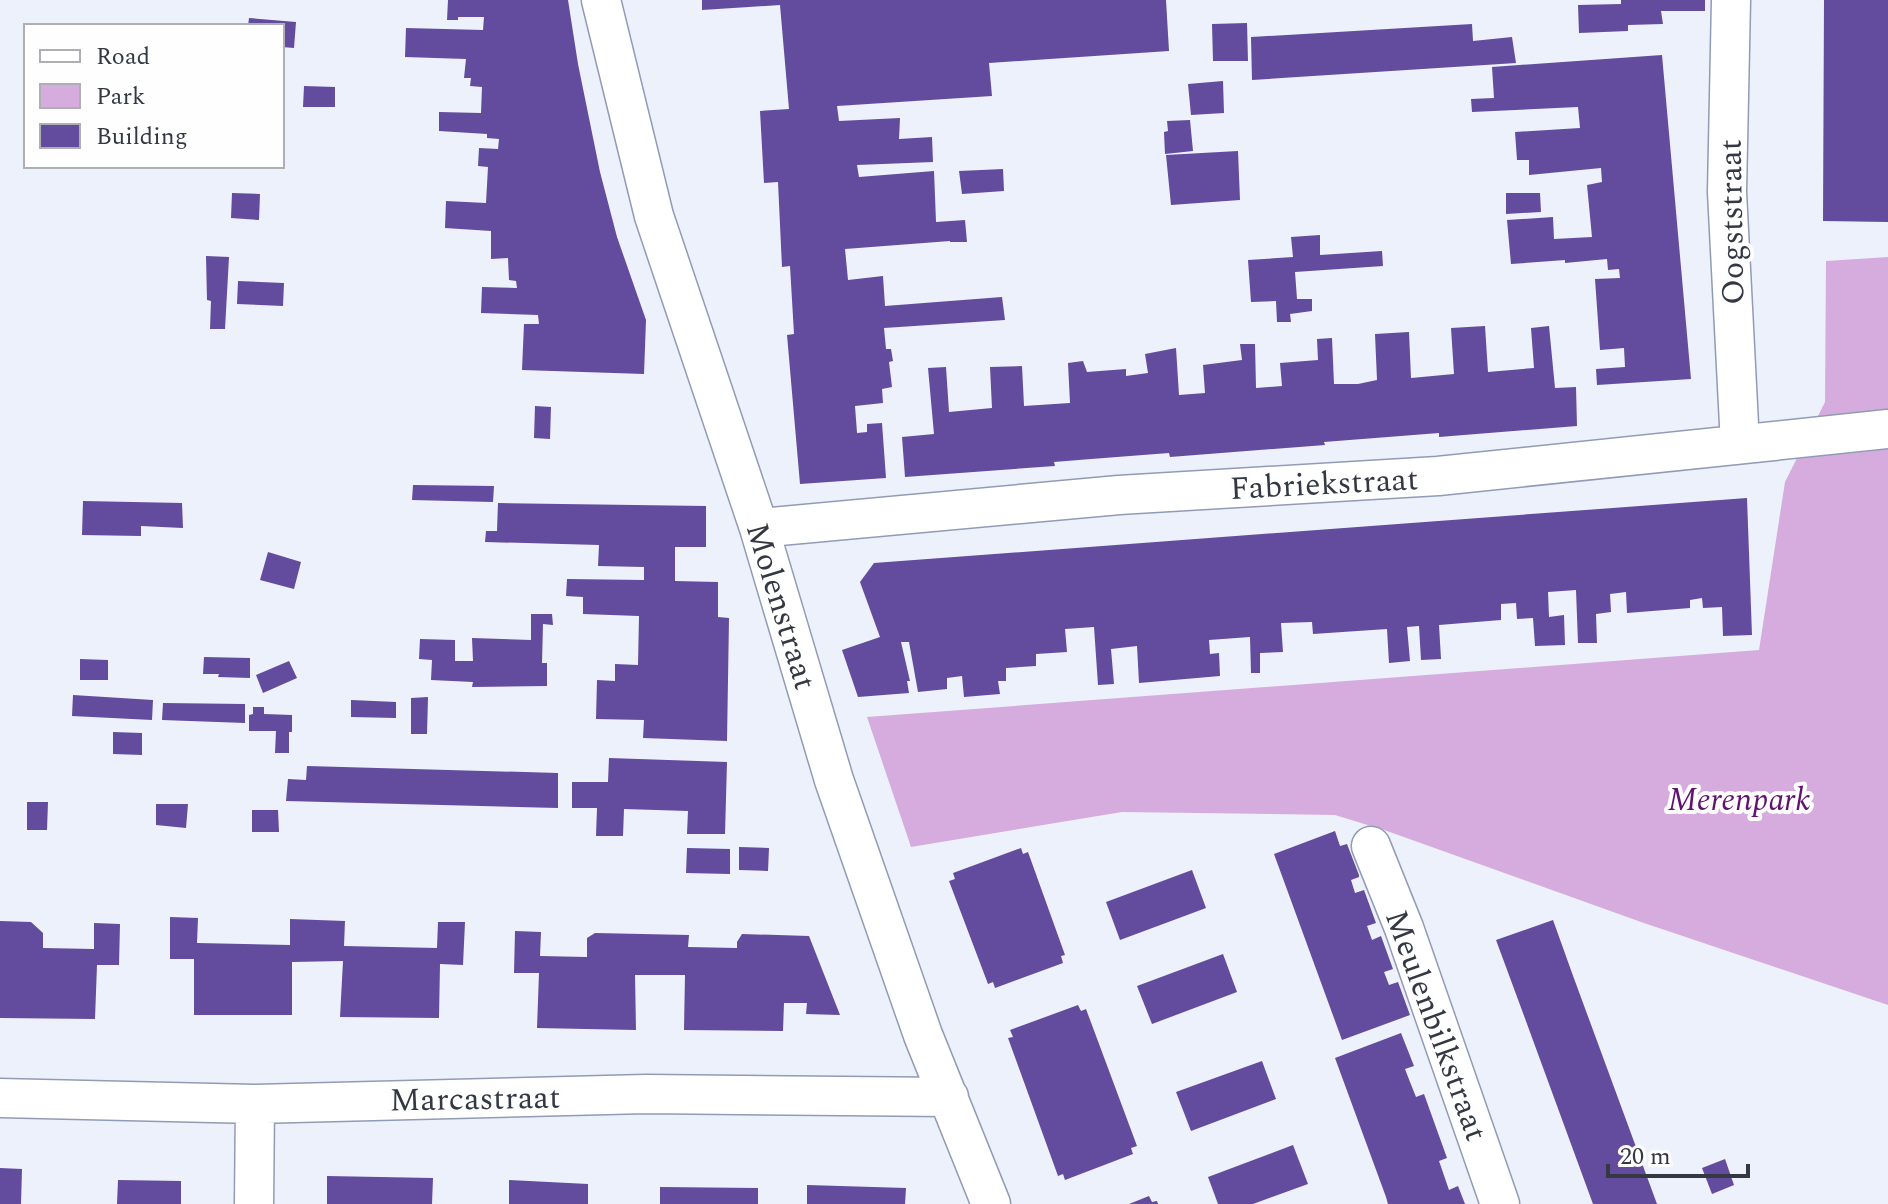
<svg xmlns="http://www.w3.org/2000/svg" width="1888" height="1204" font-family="Spectral,serif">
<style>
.green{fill:#d6acdf}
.building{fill:#634b9d}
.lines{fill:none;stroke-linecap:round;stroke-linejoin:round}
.minor-casing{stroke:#919bb6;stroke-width:41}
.minor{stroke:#fff;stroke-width:38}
.labels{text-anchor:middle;stroke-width:8;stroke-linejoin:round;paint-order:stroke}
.street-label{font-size:32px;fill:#333843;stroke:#fefefe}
.park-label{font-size:32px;font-style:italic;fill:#611271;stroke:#fefefe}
</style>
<rect width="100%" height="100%" fill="#ecf1fc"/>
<!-- green -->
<path class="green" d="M1888,257V1005L1641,922L1387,831L1335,815L1122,812L911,847L867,717L1759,650L1785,482L1825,402L1826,261Z"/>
<!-- building -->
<path class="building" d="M448,0H568L578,64L600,172L617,237L646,320L644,374L522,370L524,324H539L538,315L481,313L482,287L517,288L516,281L509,280L508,258L491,259V231L445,228L446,201L486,203L488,167L478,166L479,148L498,149L499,139L487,138V134L439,131V112L481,113L482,87L470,86L471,78H464L466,59L405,57L406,28L483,30L484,17H458V20H447Z
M702,0H1166L1169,51L989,63L992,96L837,106L839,121L900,118L899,139L932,137L933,162L857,165L859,177L934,171L936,222L965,220L967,242H950V241L845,249L848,280L883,276L885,306L1002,297L1005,320L884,328L886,349H891L893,361L889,362L892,387L882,389L883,403L855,406L857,433L867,432V424L882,423L886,478L800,484L787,335L794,334L790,266L782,267L778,182L764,183L760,111L789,109L780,5L702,10Z
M1621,0H1705V11H1661L1663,24L1628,25V31L1579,33L1578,5L1621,4Z
M1824,0H1888V222L1823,221Z
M249,18L296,22L294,48L282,47V26H248Z
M1247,23L1248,61H1213L1212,24Z
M1472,24L1473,41L1512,37L1516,63L1252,80L1251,37Z
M1662,55L1691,379L1597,385L1596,369L1625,367L1624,348L1600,350L1595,279L1620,278L1619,269L1608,270L1607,259L1565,263V260L1511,264L1507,220L1553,217L1554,239L1592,237L1587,185L1602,182L1601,168L1529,175V160H1517L1515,132L1580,128L1578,107L1472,112L1471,99L1494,98L1492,67Z
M1223,81L1224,113L1191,115L1188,84Z
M304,86L335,87V107H303Z
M1190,120L1193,151L1165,154L1164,132L1168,131L1167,121Z
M1238,151L1240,200L1171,205L1166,155Z
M1003,169L1004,191L962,194L959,171Z
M232,193L260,194L259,220L231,218Z
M1506,193H1540L1541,212L1506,214Z
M1320,235V255L1382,251L1383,266L1295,272L1297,299H1312V311L1290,314L1291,322H1277L1276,301L1251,302L1248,260L1293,257L1291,237Z
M206,256L229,257L225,329H210L211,301L207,300Z
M238,281L284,283L283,306L237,304Z
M1485,326L1488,372L1534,368L1531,328L1549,326L1555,388L1576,387L1577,426L1439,437V433L1324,442L1325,445L1170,457L1169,453L1091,459L1054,462L1055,466L905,477L902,437L934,434L928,368L946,367L949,412L992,408L990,367L1022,366L1024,406L1070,403L1068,363L1083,361L1087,372L1126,369V376L1148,373L1145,354L1176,348L1179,395L1205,393L1203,365L1242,360L1240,344H1255L1256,388L1282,386L1280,363L1318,360L1317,339L1332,338L1334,384H1358L1377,380L1375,334L1409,332L1411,378L1454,374L1451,328Z
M535,406L551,407L550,439L534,438Z
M413,485L494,486L493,502L412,500Z
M1747,498L1752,635L1723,636L1722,607L1703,608L1702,598L1690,600V608L1627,613L1626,592L1610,594L1611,612L1596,614L1597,643H1578L1576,590L1548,592L1549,617L1564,615L1565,645L1535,646L1533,618L1517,619L1516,603L1501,604V620L1439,625L1441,659L1421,660L1419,626L1407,627L1410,661L1389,663L1387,629L1313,634L1312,622L1281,623L1283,652L1260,653V673H1251L1250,637L1209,640L1210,654L1219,653L1220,676L1139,683L1137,646L1111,649L1114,684L1098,685L1094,627L1065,629L1067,652L1036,654V666L1006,668V681H998L1000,694L964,697L962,676L947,678V689L918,692L909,642H901L910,681H907L909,693L858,697L842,650L880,637L860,582L874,563Z
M83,501L182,503L183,528L141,526V536L82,535Z
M498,503L706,506V547H675V581L718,582V617L729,618L727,741L643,738L644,720L596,719L597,680L615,681V664L638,665L639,616L583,614V597L566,596L567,579L644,580V567L598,566L599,545L485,542L486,531H497Z
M268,552L301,562L294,589L260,580Z
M531,614H552L553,625L543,624L542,663H547V686L472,687L473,682L431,680L432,660L419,659L420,639L455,640V661H473L472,638L531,640Z
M204,657L250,658V678L218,677L219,674H203Z
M80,659L108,660V680H80Z
M289,661L297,678L263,693L256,675Z
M73,695L153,700L152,720L72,716Z
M428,697L427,734H411V698Z
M351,700L396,702V718L351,717Z
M163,703L245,704V723L162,720Z
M253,707H264V714L292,715V732H289V753H275L276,731H249V715L253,714Z
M113,732L142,733V755L113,754Z
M609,758L727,762L725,834H687L688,811L624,809L623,836H596L597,808H572V782H608Z
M307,766L558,773V808L286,801L288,779L306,780Z
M27,802H48L47,830H27Z
M156,804H188L186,828L156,825Z
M252,810H278L279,832H252Z
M1335,831L1340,846L1347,844L1359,875V877L1351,880L1355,893L1364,890L1376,923L1367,926L1372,940L1381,936L1393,969L1384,972L1389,985L1398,982L1410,1015L1342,1040L1274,854Z
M739,847L769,848L768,871L739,870Z
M687,848L730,849V874L686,873Z
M1021,848L1023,854L1028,852L1065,955L1061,956L1063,963L995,988L993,982L988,984L949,881L955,879L953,873Z
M1192,870L1206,908L1120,940L1106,902Z
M170,917L198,918L197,943L290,945V919L345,921L344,946L437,948L438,922H465L463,965L440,964L439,1018L340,1017L343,961L292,962V1015H194V959H170Z
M1553,920L1572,973L1657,1204H1593L1523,1013L1496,940Z
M0,921L31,922L43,933V948L94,949V923L120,924L119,965H97L95,1019L0,1018Z
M515,931L541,932L540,956L587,957V938L595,933L689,935L688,947L737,948V942L742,934L809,936L840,1015L806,1014L807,1003H784L783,1031L684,1030L685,975H635L636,1030L537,1028L539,973H514Z
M1223,954L1237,992L1152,1024L1137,986Z
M1078,1005L1081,1011L1086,1009L1137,1146L1131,1148L1133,1154L1065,1180L1063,1174L1058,1176L1008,1038L1013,1037L1010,1030Z
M1401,1033L1414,1066L1405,1069L1410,1082L1416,1097L1424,1094L1447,1158L1439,1161L1449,1190L1458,1186L1465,1204H1388L1386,1197L1335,1058Z
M1262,1061L1276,1099L1191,1131L1176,1092Z
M1293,1145L1308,1184L1253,1204H1218L1208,1177Z
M1725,1159L1734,1185L1712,1194L1702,1168Z
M0,1168L22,1169L21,1204H0Z
M327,1176L433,1178L432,1204H327Z
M118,1180L181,1181V1204H117Z
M509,1180L588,1184V1204H509Z
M807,1185L906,1188L905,1204H807Z
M660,1187L758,1188V1204H660Z
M1149,1196L1152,1202L1157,1201L1158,1204H1129Z"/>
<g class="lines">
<defs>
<path id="minor" d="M601,0L654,216L759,528L834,780L923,1035L991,1204
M1731,0L1727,192L1740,444
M759,528L1119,495L1438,476L1888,429
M1371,846L1404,928L1500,1204
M0,1098L255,1104L646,1094L949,1097
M254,1204L255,1104"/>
</defs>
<!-- minor casing -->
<use href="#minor" class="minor-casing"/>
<!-- minor -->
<use href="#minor" class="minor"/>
</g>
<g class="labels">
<!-- street labels -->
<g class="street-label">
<text transform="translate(1731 222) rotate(-91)" y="11">Oogststraat</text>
<text transform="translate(1324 483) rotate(-3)" y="11">Fabriekstraat</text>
<text transform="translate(782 606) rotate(73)" y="11">Molenstraat</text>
<text transform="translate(1437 1025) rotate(70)" y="11">Meulenbilkstraat</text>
<text transform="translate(475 1098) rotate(-1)" y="11">Marcastraat</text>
</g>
<!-- park labels -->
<g class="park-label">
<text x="1739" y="810">Merenpark</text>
</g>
</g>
<!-- legend -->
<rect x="24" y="24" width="260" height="144" fill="#fefefe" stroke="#adafb3" stroke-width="2"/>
<rect x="40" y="50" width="40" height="12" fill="#ffffff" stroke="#adafb3" stroke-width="2"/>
<text x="96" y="64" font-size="24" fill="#333843">Road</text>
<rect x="40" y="84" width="40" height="24" fill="#d6acdf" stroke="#adafb3" stroke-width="2"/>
<text x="96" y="104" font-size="24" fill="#333843">Park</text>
<rect x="40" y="124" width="40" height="24" fill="#634b9d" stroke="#adafb3" stroke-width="2"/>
<text x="96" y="144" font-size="24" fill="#333843">Building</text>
<!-- scale -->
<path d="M1608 1164v12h140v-12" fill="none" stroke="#333843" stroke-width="4"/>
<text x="1620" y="1164" font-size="24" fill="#333843" stroke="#fefefe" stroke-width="6" paint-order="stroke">20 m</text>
</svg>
